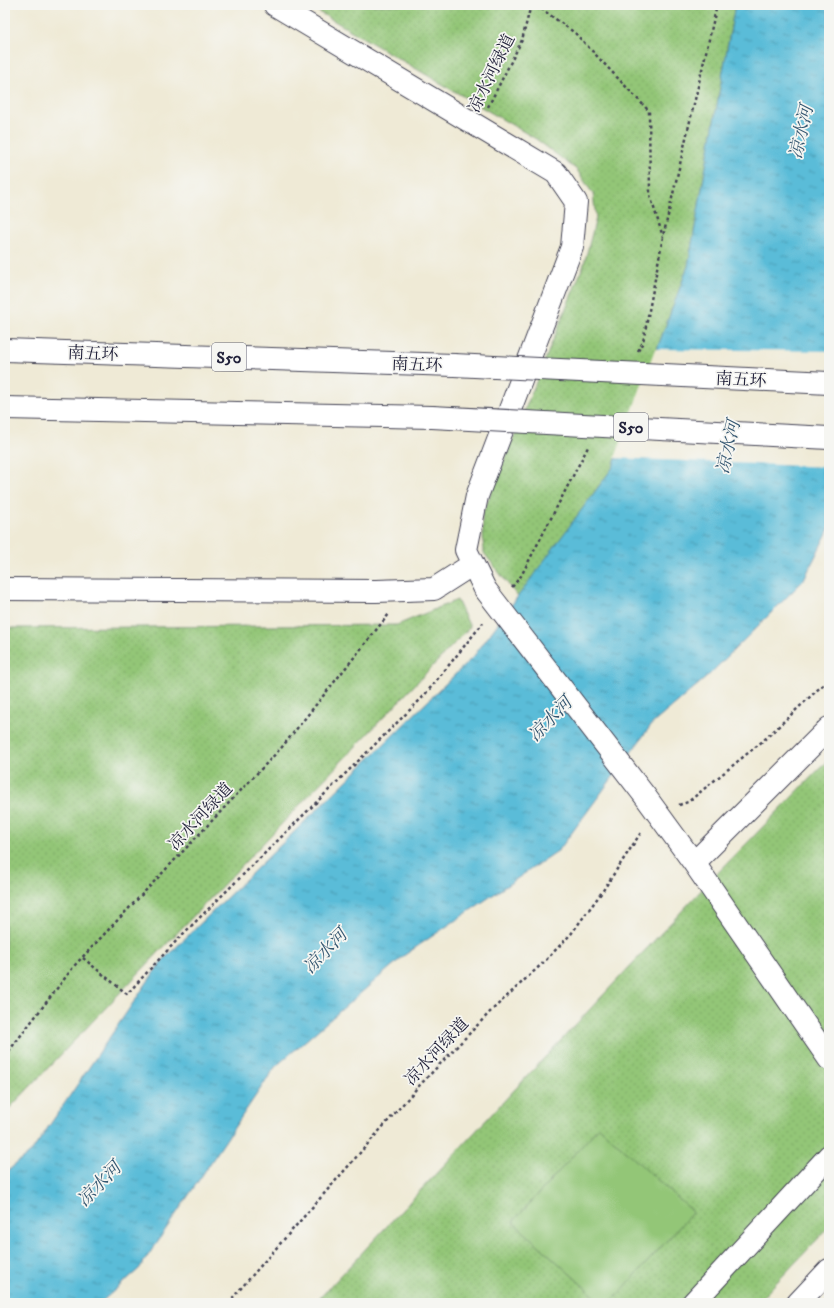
<svg xmlns="http://www.w3.org/2000/svg" width="834" height="1308" font-family="'IM FELL DW Pica','Noto Serif SC',serif">
<style>
.park{fill:url(#park-dots);stroke:#5a7459}
.garden{fill:#93c677;stroke:#5a7459}
.water{fill:url(#water-ripples);stroke:#3e6f8a}
.pier{fill:#efead6}
.lines{fill:none;stroke-linecap:round;stroke-linejoin:round}
.minor-casing{stroke:#414052;stroke-width:24}
.highway-casing{stroke:#414052;stroke-width:24}
.path{stroke:#414052;stroke-width:2.5;stroke-dasharray:3 3;stroke-linecap:butt}
.minor{stroke:#fff;stroke-width:22}
.highway{stroke:#fff;stroke-width:22}
.minor-bridge-casing{stroke:#414052;stroke-width:24;stroke-linecap:butt}
.highway-bridge-casing{stroke:#414052;stroke-width:24;stroke-linecap:butt}
.minor-bridge{stroke:#fff;stroke-width:22}
.highway-bridge{stroke:#fff;stroke-width:22}
.labels{text-anchor:middle;stroke-width:3.5;stroke-linejoin:round;paint-order:stroke}
.shield{fill:#f6f6f2;stroke:#626272;stroke-width:1}
.shield-label{font-size:16px;font-weight:bold;fill:#22223b}
.street-label{font-size:17px;fill:#22223b;stroke:#f6f6f2}
.water-label{font-size:18px;font-style:italic;fill:#365872;stroke:#f6f6f2}
</style>
<defs>
<pattern id="park-dots" width="8" height="8" patternUnits="userSpaceOnUse"><rect width="8" height="8" fill="#93c677"/><path d="M2 2h.1M6 6h.1" fill="none" stroke="#7eaa68" stroke-width="1.8" stroke-linecap="round"/></pattern>
<pattern id="water-ripples" width="26" height="14" patternUnits="userSpaceOnUse"><rect width="26" height="14" fill="#5abcd8"/><path d="M2 4q2-2 4 0t4 0M15 11q2-2 4 0t4 0" fill="none" stroke="#4a98b0"/></pattern>
</defs>
<rect width="100%" height="100%" fill="#f6f6f2"/>
<filter id="ink" filterUnits="userSpaceOnUse"><feTurbulence type="fractalNoise" baseFrequency=".025" numOctaves="2"/><feDisplacementMap in="SourceGraphic" scale="8" xChannelSelector="R" yChannelSelector="G"/><feConvolveMatrix kernelMatrix="1 2 1 2 8 2 1 2 1" color-interpolation-filters="sRGB"/></filter>
<filter id="wash" filterUnits="userSpaceOnUse"><feTurbulence type="fractalNoise" baseFrequency=".012" numOctaves="4" result="noise"/><feDisplacementMap in="SourceGraphic" scale="16" xChannelSelector="R" yChannelSelector="G"/><feGaussianBlur stdDeviation="0.9" result="paint"/><feColorMatrix in="noise" values="0 0 0 0 0 0 0 0 0 0 0 0 0 0 0 0 0 1.4 0 .05"/><feComposite in="paint" operator="in"/></filter>
<g filter="url(#wash)">
<rect width="100%" height="100%" fill="#efead6"/>
<!-- park -->
<path class="park" d="M307,5H735L688,266L613,467L518,597L484,553L482,515L584,264L596,218L593,194L577,170L536,139Z
M457,600L470,627L5,1113V628L397,625Z
M829,759V1227L757,1303H315L708,883Z"/>
<!-- garden -->
<path class="garden" d="M599,1127L693,1212L610,1303H602L513,1222Z"/>
<!-- water -->
<path class="water" d="M735,5H829V529L803,581L708,676L652,724L559,850L406,954L275,1067L139,1269L100,1303H5V1173L32,1151L161,962L474,656L613,467L688,266Z"/>
<!-- pier -->
<path class="pier" d="M655,349L829,351V467L615,458Z"/>
</g>
<g filter="url(#ink)">
<g class="lines">
<defs>
<path id="minor" d="M275,5L556,173L576,202L572,247L477,496L466,550L485,589
M5,589L376,591L434,589L473,564
M645,796L694,863L829,1059
M694,863L829,728
M693,1303L829,1156
M798,1303L829,1270"/>
<path id="highway" d="M5,350L454,365
M5,408L432,417"/>
</defs>
<!-- minor casing -->
<use href="#minor" class="minor-casing"/>
<!-- highway casing -->
<use href="#highway" class="highway-casing"/>
<!-- path -->
<path class="path" d="M536,5L575,33L649,111L650,195L663,237
M488,107L522,40L531,5
M638,351L643,342L663,237L717,5
M512,587L521,576L588,447
M679,805L688,802L764,740L829,679
M83,958L127,994L179,938L423,697L483,623
M5,1056L75,965L282,747L389,614
M228,1303L417,1088L492,1010L544,962L571,934L602,892L642,831"/>
<!-- minor -->
<use href="#minor" class="minor"/>
<!-- highway -->
<use href="#highway" class="highway"/>
<defs>
<path id="minor-bridge" d="M485,589L645,796"/>
<path id="highway-bridge" d="M454,365L829,383
M432,417L829,438"/>
</defs>
<!-- minor-bridge casing -->
<use href="#minor-bridge" class="minor-bridge-casing"/>
<!-- highway-bridge casing -->
<use href="#highway-bridge" class="highway-bridge-casing"/>
<!-- minor-bridge -->
<use href="#minor-bridge" class="minor-bridge"/>
<!-- highway-bridge -->
<use href="#highway-bridge" class="highway-bridge"/>
</g>
</g>
<g class="labels">
<!-- shield labels -->
<g class="shield">
<rect x="212" y="343" width="34" height="28" rx="3"/>
<rect x="614" y="413" width="34" height="28" rx="3"/>
</g>
<g class="shield-label">
<text x="229" y="363">S50</text>
<text x="631" y="433">S50</text>
</g>
<!-- street labels -->
<g class="street-label">
<text transform="translate(491 73) rotate(-64)" y="6">凉水河绿道</text>
<text transform="translate(93 353) rotate(2)" y="6">南五环</text>
<text transform="translate(417 364) rotate(2)" y="6">南五环</text>
<text transform="translate(741 379) rotate(3)" y="6">南五环</text>
<text transform="translate(200 816) rotate(-47)" y="6">凉水河绿道</text>
<text transform="translate(436 1051) rotate(-47)" y="6">凉水河绿道</text>
</g>
<!-- water labels -->
<g class="water-label">
<text transform="translate(801 132) rotate(-77)" y="6">凉水河</text>
<text transform="translate(728 447) rotate(-77)" y="6">凉水河</text>
<text transform="translate(550 719) rotate(-46)" y="6">凉水河</text>
<text transform="translate(325 951) rotate(-46)" y="6">凉水河</text>
<text transform="translate(99 1184) rotate(-46)" y="6">凉水河</text>
</g>
</g>
<!-- margin -->
<rect width="834" height="1308" fill="none" stroke="#f6f6f2" stroke-width="20"/>
</svg>
